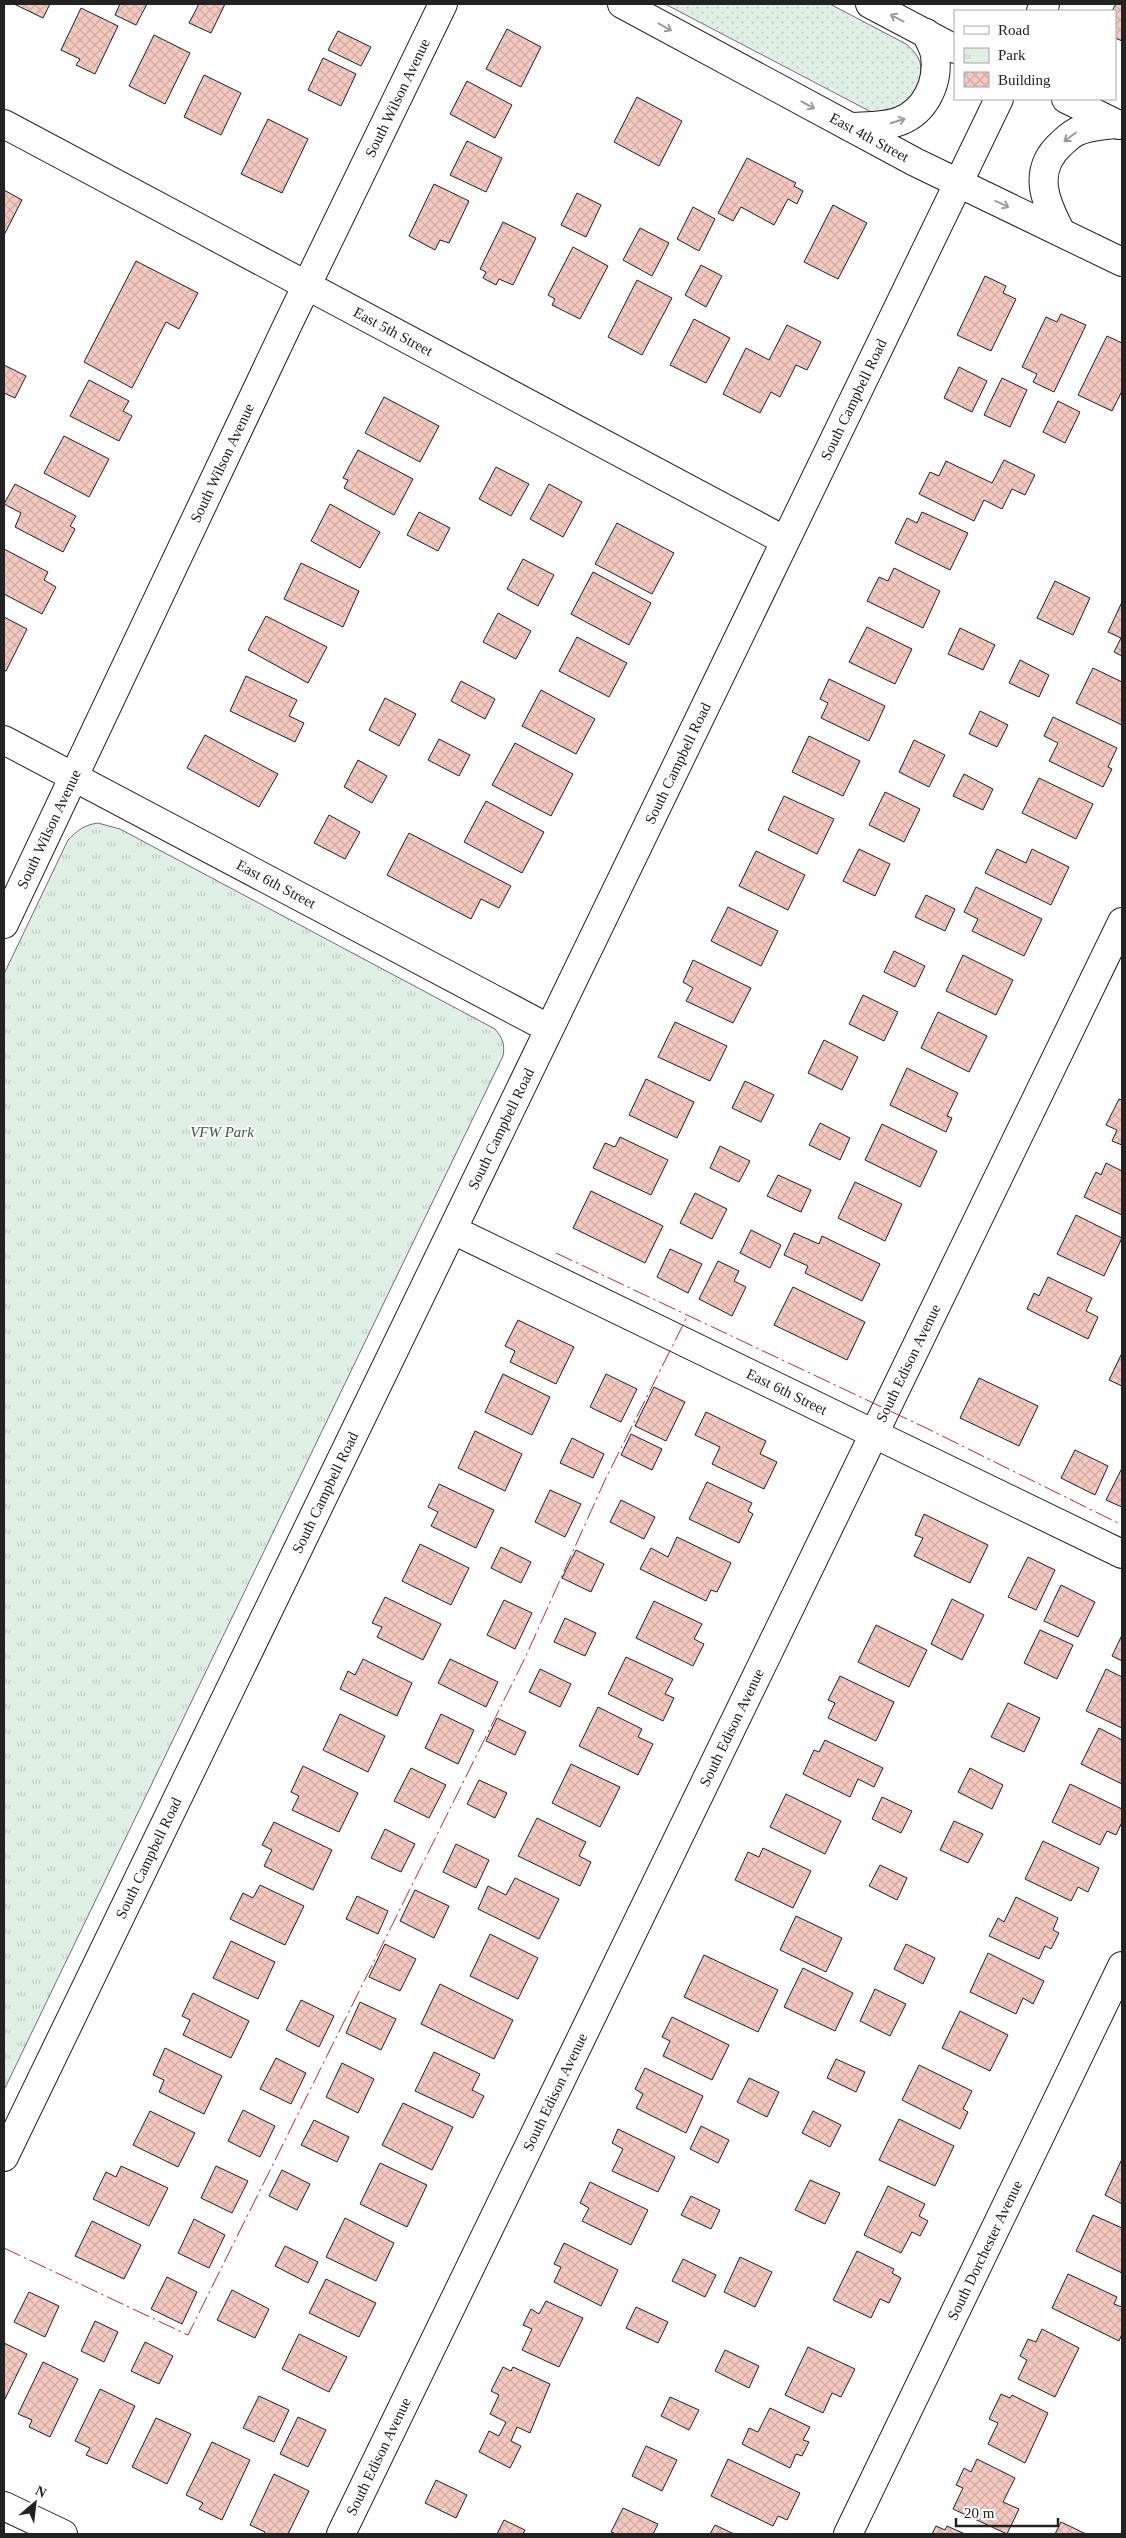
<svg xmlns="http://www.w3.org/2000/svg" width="1126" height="2538" font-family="Georgia,serif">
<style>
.grass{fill:url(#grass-dots);stroke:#6f6f6f}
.park{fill:url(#park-tufts);stroke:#6f6f6f}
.building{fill:url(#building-cross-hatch);stroke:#222}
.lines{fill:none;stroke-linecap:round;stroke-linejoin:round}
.minor-casing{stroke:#222;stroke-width:30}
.tertiary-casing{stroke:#222;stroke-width:30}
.minor{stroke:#fff;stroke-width:28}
.tertiary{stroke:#fff;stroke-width:28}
.power{stroke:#c62828;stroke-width:1;stroke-dasharray:18 4 2.5 4;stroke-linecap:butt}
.oneway{stroke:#9c9c9c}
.labels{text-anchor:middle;stroke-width:4;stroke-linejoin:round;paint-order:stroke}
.street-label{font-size:15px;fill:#222;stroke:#fff}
.park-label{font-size:15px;font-style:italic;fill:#2f5e38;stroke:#fff}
</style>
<defs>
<pattern id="grass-dots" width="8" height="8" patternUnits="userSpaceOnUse" patternTransform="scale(1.25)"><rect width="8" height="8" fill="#e0efe3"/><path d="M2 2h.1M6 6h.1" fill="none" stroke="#c0cdc2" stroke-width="1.8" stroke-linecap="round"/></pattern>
<pattern id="park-tufts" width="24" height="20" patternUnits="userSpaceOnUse" patternTransform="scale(1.25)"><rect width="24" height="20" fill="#e0efe3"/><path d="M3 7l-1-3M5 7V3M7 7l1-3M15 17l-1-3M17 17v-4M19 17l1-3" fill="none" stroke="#c0cdc2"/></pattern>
<pattern id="building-cross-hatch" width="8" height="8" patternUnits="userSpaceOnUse" patternTransform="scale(1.25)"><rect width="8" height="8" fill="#f3c9c0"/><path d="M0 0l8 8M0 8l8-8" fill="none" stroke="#d0aca5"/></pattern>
</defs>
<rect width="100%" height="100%" fill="#fff"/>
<!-- grass -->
<path class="grass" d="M665,4H830L906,44C912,49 917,54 920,62C924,78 912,102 898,109C892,113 883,113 875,114Z"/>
<!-- park -->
<path class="park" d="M98,823L120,829L495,1029C503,1039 505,1044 503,1056L4,2090V974L68,840C78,830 84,825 98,823Z"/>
<!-- building -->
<path class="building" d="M14,4H50L43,18Z
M120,4H147L136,25L115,15Z
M199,4H225L211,33L189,23Z
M1116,4H1122V41L1115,38V11H1112Z
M81,8L118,26L95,74L76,65L80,59L61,50Z
M507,29L541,47L521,87L486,69Z
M338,31L371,47L361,66L328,50Z
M154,35L190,53L165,104L129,86Z
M323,58L356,74L341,106L308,90Z
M204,75L241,93L221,135L184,117Z
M467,81L512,105L495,138L450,114Z
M637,97L682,121L659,166L614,142Z
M268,119L308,139L282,193L241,174Z
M467,141L502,158L486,192L450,175Z
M747,158L796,183L794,186L803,191L797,204L788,199L774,225L741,207L733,221L718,213Z
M434,184L469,201L449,243L440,240L435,250L409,236Z
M4,190L22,200L4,235Z
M577,193L601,205L586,237L561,225Z
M833,205L867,223L838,279L804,262Z
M693,207L715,219L699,251L677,239Z
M503,222L536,238L513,285L499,279L496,285L483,278L486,272L480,269Z
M640,228L669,243L652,276L623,260Z
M573,247L608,266L580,319L552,305L555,299L548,295Z
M136,261L198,293L179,329L166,322L132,388L84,362Z
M701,265L722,276L706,307L685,295Z
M985,276L1006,286L1003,293L1016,299L991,351L957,335Z
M637,280L672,298L642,355L608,337Z
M1061,314L1086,325L1054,392L1033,382L1037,374L1022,367L1046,317L1057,322Z
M694,319L730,338L706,383L670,365Z
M787,325L821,342L807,370L796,365L780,397L771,392L760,413L723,394L746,348L769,360Z
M1107,336L1122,343V391L1112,411L1078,395Z
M4,365L26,376L15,398L4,393Z
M959,367L987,381L972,412L944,398Z
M1002,378L1027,390L1010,427L984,415Z
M89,380L129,401L123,411L132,416L119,441L70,416Z
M384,397L439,426L420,462L365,433Z
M1058,401L1080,412L1065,443L1043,432Z
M64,436L109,459L89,497L44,473Z
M358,450L413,479L394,515L344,488L348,480L343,478Z
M1004,460L1035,475L1025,495L1012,489L1002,509L984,500L974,521L919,494L930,472L939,476L946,461L992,483Z
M496,467L529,484L511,516L479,499Z
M15,484L76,516L70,526L75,529L63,552L15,527L21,513L4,504Z
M549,484L582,502L563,537L530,519Z
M330,504L380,532L360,568L311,541Z
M419,512L450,528L438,551L407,535Z
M922,512L968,533L950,570L895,543L907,518L917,523Z
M617,523L674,553L652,594L595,564Z
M4,549L48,572L44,580L56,587L42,614L4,594Z
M523,559L554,575L538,606L507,589Z
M301,563L359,591L343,627L284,599Z
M894,568L940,591L923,628L867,601L879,577L888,581Z
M593,572L651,603L629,645L571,614Z
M1055,581L1090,598L1073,635L1037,618Z
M1122,602V656L1114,652L1121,638L1108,632Z
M498,613L531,631L516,659L483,642Z
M266,616L327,647L308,683L248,650Z
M4,617L27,629L6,671L4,670Z
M867,627L912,649L895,684L849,662Z
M960,628L995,645L983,670L948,654Z
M577,637L627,663L609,697L559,671Z
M1020,660L1049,675L1039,697L1009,683Z
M1093,668L1122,682V725L1076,703Z
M246,676L297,700L289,716L304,723L295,742L230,711Z
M829,679L885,706L869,741L821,718L828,703L820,699Z
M461,681L495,699L485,719L451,701Z
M541,690L595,719L576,754L522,726Z
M385,698L416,714L399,746L369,730Z
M980,711L1008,725L997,747L969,734Z
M1053,717L1117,748L1108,767L1112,769L1103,787L1049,761L1058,743L1044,736Z
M205,735L278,774L259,807L187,768Z
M809,736L860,761L843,796L792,772Z
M439,739L470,755L459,776L428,760Z
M914,740L945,755L929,787L899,772Z
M515,743L573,774L551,816L492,785Z
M358,760L387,776L372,803L344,787Z
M964,774L993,789L983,810L953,796Z
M1039,778L1093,804L1076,839L1022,813Z
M885,792L920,809L904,842L869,825Z
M784,796L834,819L817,854L768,830Z
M486,801L544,832L522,873L464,842Z
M329,815L360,832L345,859L314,843Z
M409,833L511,886L499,908L481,899L471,919L387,875Z
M859,849L890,864L875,896L843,881Z
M997,849L1026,863L1032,849L1069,867L1051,905L985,873Z
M756,851L805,875L788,910L739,886Z
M976,887L1042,919L1024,956L972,931L978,919L964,912Z
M926,895L955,909L945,931L915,917Z
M728,907L778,931L761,966L711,941Z
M894,951L925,966L915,987L884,972Z
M963,955L1013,980L996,1015L946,991Z
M693,960L751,988L733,1023L686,1001L693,988L683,982Z
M863,995L898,1012L884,1041L849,1024Z
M938,1012L987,1036L969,1072L921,1048Z
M675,1022L727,1046L710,1081L658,1057Z
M824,1040L858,1057L842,1090L808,1073Z
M907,1068L958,1093L947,1116L952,1118L946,1132L890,1105Z
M646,1079L694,1102L677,1138L629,1115Z
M745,1081L774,1095L761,1122L732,1108Z
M1119,1099L1122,1100V1145L1112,1141L1117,1130L1106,1125Z
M820,1123L850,1138L840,1160L809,1145Z
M882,1124L937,1151L920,1187L865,1160Z
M620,1137L668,1160L651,1195L593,1168L605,1143L615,1147Z
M720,1146L750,1161L739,1182L710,1168Z
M1106,1163L1122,1171V1215L1084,1197L1096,1172L1101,1175Z
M778,1175L811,1190L801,1212L767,1196Z
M855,1182L902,1204L885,1241L838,1218Z
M591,1191L663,1226L645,1263L573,1228Z
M695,1193L727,1209L712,1239L680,1223Z
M1076,1215L1122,1238L1104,1276L1057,1254Z
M751,1230L781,1245L770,1268L740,1253Z
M794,1233L819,1244L822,1236L880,1264L862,1301L805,1273L808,1266L784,1255Z
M670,1249L702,1264L688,1293L657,1277Z
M718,1261L739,1271L734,1281L746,1287L732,1316L699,1299Z
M1048,1277L1092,1298L1086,1311L1098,1317L1088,1339L1027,1309L1034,1293L1039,1296Z
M793,1287L865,1322L847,1360L774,1325Z
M518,1320L574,1347L556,1384L510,1362L515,1351L505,1346Z
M1122,1353V1386L1109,1380Z
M503,1374L550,1397L532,1435L485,1412Z
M606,1374L637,1389L621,1422L590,1407Z
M979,1378L1038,1406L1019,1446L960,1418Z
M654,1387L685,1402L666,1441L635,1426Z
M706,1412L766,1441L760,1454L777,1462L764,1489L712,1464L720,1447L695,1435Z
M475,1431L522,1454L505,1491L458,1468Z
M631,1434L662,1449L652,1470L621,1455Z
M572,1438L604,1454L593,1478L560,1463Z
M1075,1450L1108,1466L1095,1495L1061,1478Z
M1122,1468V1507L1106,1500Z
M707,1482L752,1503L748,1511L753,1514L739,1543L689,1519Z
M439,1484L494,1510L476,1548L431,1526L438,1512L428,1507Z
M550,1490L581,1504L565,1537L535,1522Z
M621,1500L655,1517L644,1539L610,1522Z
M924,1514L988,1545L970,1583L914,1556L923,1538L915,1535Z
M677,1537L731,1563L717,1592L711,1590L706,1601L640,1569L651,1548L668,1557Z
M420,1544L469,1568L451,1605L402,1581Z
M501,1547L531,1562L521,1583L491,1568Z
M576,1550L604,1564L591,1592L562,1578Z
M1028,1557L1055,1570L1036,1610L1008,1597Z
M1061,1585L1095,1602L1078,1637L1044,1621Z
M385,1597L441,1624L423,1660L377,1637L382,1627L372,1623Z
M952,1599L984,1615L962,1660L931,1644Z
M504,1600L532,1613L515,1649L487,1635Z
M654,1601L702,1624L694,1639L704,1644L693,1666L636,1638Z
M565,1618L596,1633L585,1656L554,1642Z
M876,1625L927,1650L909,1687L858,1662Z
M1040,1630L1073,1645L1057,1679L1024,1663Z
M1122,1635V1661L1112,1656Z
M626,1657L673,1679L665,1694L674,1698L663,1721L608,1694Z
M363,1659L412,1683L397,1716L340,1689L348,1671L355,1675Z
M450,1659L498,1682L486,1707L438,1683Z
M540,1669L571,1684L560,1707L529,1692Z
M1106,1669L1122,1677V1728L1086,1711Z
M840,1676L894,1702L876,1741L828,1718L835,1703L828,1700Z
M1008,1703L1040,1718L1024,1752L991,1737Z
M598,1707L642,1729L638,1737L653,1744L638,1775L579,1746Z
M340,1714L385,1736L368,1772L323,1750Z
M441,1714L474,1730L458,1764L425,1748Z
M497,1718L526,1732L515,1755L486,1741Z
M1099,1728L1122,1740V1784L1081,1764Z
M825,1740L883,1768L874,1787L858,1779L850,1797L803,1774L814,1750L819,1752Z
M571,1764L620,1787L600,1827L552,1803Z
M303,1766L358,1793L339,1832L292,1810L299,1796L291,1792Z
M411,1768L446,1785L429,1818L394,1801Z
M970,1768L1003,1785L992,1809L958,1792Z
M479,1780L507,1793L495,1818L467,1804Z
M1070,1784L1122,1809V1822L1116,1835L1107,1831L1100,1845L1052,1822Z
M786,1794L841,1821L825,1854L770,1827Z
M882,1797L912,1811L901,1833L872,1819Z
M537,1818L586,1842L579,1856L591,1862L580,1886L518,1856Z
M954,1821L983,1834L968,1863L940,1850Z
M274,1822L332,1850L313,1890L264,1866L272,1850L262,1845Z
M385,1829L415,1844L401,1872L371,1858Z
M1043,1841L1099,1868L1088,1892L1078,1887L1071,1901L1025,1879Z
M456,1844L489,1860L476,1888L443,1872Z
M763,1848L811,1871L793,1908L735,1880L748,1852L759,1857Z
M880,1865L907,1878L897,1900L869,1886Z
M515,1878L559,1899L539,1939L478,1909L488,1886L506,1895Z
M260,1885L304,1906L285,1945L230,1919L243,1893L253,1898Z
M415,1890L449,1906L434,1938L400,1921Z
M357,1896L388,1911L378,1934L346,1919Z
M1016,1897L1058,1918L1053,1930L1059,1933L1051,1949L1045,1946L1039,1959L989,1936L998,1918L1004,1922Z
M796,1916L842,1938L826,1972L780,1950Z
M490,1934L538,1958L518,1999L470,1976Z
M231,1941L275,1962L258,1999L213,1978Z
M385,1944L416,1959L400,1991L369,1977Z
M906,1944L935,1958L923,1984L894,1969Z
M988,1953L1044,1981L1033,2004L1023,1998L1016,2014L970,1992Z
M704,1955L778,1990L758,2032L684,1997Z
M803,1968L853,1993L835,2031L784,2007Z
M440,1984L513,2020L494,2059L421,2024Z
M875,1989L906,2004L890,2036L860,2021Z
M193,1993L249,2021L231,2058L183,2035L190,2020L182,2016Z
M301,2000L334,2016L319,2047L286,2030Z
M360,2002L396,2019L381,2050L346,2033Z
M960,2011L1008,2035L990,2071L942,2048Z
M672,2017L729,2045L712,2080L663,2056L670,2041L662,2037Z
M165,2048L222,2076L204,2114L159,2092L164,2080L153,2075Z
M434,2052L480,2074L472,2090L484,2096L473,2118L415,2091Z
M276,2058L306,2073L291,2104L260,2089Z
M836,2059L865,2072L856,2092L827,2078Z
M342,2063L374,2079L358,2113L326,2097Z
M919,2065L972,2091L963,2109L968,2112L960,2129L902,2100Z
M645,2068L703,2096L686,2133L636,2108L643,2094L635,2089Z
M749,2078L779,2092L767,2117L737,2102Z
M403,2103L453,2127L432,2170L382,2145Z
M243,2110L275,2126L260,2157L228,2141Z
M150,2111L195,2133L178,2167L133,2145Z
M813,2111L841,2125L830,2147L802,2133Z
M899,2119L954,2146L935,2186L879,2160Z
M314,2120L349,2137L337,2162L301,2145Z
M701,2126L729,2140L718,2163L690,2149Z
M618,2129L675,2157L658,2192L612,2171L623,2149L612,2143Z
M1122,2159V2204L1105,2195Z
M380,2163L427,2185L407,2227L360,2204Z
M121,2166L168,2188L149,2226L93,2199L106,2172L116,2177Z
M216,2166L248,2181L232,2213L201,2198Z
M282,2170L310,2184L297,2210L269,2196Z
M810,2180L840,2193L825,2224L795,2210Z
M590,2182L648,2210L631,2245L582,2221L589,2208L580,2203Z
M888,2186L925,2204L919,2216L928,2221L920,2236L912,2232L901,2253L864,2235Z
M691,2196L720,2210L711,2229L681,2215Z
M1093,2215L1122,2228V2273L1076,2251Z
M345,2218L394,2243L376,2281L326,2257Z
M194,2219L225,2235L209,2268L178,2253Z
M92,2221L141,2245L124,2279L75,2256Z
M564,2243L618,2270L601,2306L554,2282L561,2267L554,2264Z
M285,2246L318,2262L308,2283L275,2266Z
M857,2251L894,2269L892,2273L901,2278L889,2303L880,2299L871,2318L833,2300Z
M740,2257L772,2272L755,2307L724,2292Z
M683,2259L716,2275L705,2297L672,2281Z
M1068,2274L1117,2297L1114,2304L1122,2307V2334L1119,2341L1052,2308Z
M167,2277L197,2292L182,2324L151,2309Z
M326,2279L376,2303L359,2337L309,2313Z
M232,2290L269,2309L255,2338L217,2320Z
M29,2292L59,2306L45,2337L14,2322Z
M546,2301L583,2318L559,2367L522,2350L532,2329L523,2325L531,2309L539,2314Z
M636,2307L668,2322L658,2343L626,2328Z
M95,2321L118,2332L104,2362L81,2351Z
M1042,2329L1079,2348L1055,2397L1018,2379L1027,2360L1020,2356L1028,2339L1036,2342Z
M299,2334L347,2357L329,2392L282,2369Z
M145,2342L173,2356L159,2384L131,2371Z
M4,2343L27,2354L4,2401Z
M808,2347L855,2369L841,2397L832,2393L823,2413L785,2395Z
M725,2350L759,2366L749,2388L715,2371Z
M43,2362L78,2379L50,2437L29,2427L32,2420L18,2414Z
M503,2367L511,2371L513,2367L550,2384L530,2433L517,2427L511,2441L521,2446L510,2468L479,2452L489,2431L499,2436L506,2422L490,2414L499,2395L491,2391Z
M100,2389L135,2406L107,2464L86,2455L90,2448L75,2441Z
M1001,2394L1010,2398L1012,2395L1048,2413L1025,2463L988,2444L998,2423L989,2419Z
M259,2396L289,2410L274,2442L243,2428Z
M670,2397L699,2410L689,2430L661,2416Z
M770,2408L810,2427L803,2440L809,2442L802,2456L796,2454L790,2468L742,2444L749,2428L758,2432Z
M298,2417L326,2430L308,2467L280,2454Z
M156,2418L191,2434L167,2484L132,2467Z
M212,2442L250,2460L222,2520L199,2509L203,2503L186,2495Z
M646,2446L677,2460L662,2491L632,2476Z
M728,2459L800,2493L787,2520L778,2516L773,2526L711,2496Z
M977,2459L1015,2478L1003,2502L1019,2509L1007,2534L953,2509L963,2488L956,2485L964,2468L971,2472Z
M274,2474L309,2491L288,2534H264L265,2532L250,2525Z
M436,2480L467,2495L456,2518L425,2503Z
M623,2508L658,2524L653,2534H616L611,2532Z
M504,2520L525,2530L523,2534H497Z
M1061,2522L1086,2534H1055Z
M715,2525L734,2534H710Z
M936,2526L945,2530L947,2526L965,2534H932Z"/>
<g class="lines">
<defs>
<g id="minor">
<path id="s1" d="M4,124L784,540"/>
<path id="s2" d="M4,740L548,1028"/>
<path id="s3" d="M4,924L288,324L443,4"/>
<path id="s4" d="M453,1230L1122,1554"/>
<path id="s5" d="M341,2534L1122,922"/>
<path id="s6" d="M848,2534L1122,1966"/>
</g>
<g id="tertiary">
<path id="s7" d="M622,4L915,162L1122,262"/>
<path d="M870,4L955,49"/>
<path d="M1041,11L1045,4"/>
<path d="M1066,99L1119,125"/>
<path d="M850,127C866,126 885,127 900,121C926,111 939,82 935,55C934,48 929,40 926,33"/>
<path d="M1061,232C1045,202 1031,170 1062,143C1067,138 1074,132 1081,130C1092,126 1104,125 1116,124"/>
<path id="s8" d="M4,2157L999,99"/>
<path d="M4,2506L63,2534"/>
</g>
</defs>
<!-- minor casing -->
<use href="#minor" class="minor-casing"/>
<!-- tertiary casing -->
<use href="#tertiary" class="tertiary-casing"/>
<!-- minor -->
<use href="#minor" class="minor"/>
<!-- tertiary -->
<use href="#tertiary" class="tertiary"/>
<!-- power -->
<path class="power" d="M556,1253L926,1428L1122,1525
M4,2248L188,2335L525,1658L605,1480L688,1315"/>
</g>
<!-- one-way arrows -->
<defs><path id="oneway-shaft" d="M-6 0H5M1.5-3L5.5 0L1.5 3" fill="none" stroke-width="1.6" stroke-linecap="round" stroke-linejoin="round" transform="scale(1.25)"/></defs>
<g class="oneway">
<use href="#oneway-shaft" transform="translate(897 18) rotate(-152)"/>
<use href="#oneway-shaft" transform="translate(665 27) rotate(29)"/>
<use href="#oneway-shaft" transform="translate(808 105) rotate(29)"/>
<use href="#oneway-shaft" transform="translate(898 121) rotate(-18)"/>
<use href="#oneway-shaft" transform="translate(1070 137) rotate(143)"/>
<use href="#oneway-shaft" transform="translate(1002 204) rotate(25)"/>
</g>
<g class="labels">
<!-- street labels -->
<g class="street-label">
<text dy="5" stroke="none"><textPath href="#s3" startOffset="915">South Wilson Avenue</textPath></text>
<text dy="5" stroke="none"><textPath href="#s7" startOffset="281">East 4th Street</textPath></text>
<text dy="5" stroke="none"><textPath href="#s1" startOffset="441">East 5th Street</textPath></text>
<text dy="5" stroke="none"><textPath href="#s8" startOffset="1952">South Campbell Road</textPath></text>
<text dy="5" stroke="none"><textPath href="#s3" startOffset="510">South Wilson Avenue</textPath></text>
<text dy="5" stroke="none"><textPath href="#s8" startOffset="1548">South Campbell Road</textPath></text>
<text dy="5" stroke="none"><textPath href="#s3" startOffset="105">South Wilson Avenue</textPath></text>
<text dy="5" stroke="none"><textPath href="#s2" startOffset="308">East 6th Street</textPath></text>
<text dy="5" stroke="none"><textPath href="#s8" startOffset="1142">South Campbell Road</textPath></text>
<text dy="5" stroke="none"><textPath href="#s5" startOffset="1301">South Edison Avenue</textPath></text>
<text dy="5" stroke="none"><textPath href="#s4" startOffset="371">East 6th Street</textPath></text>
<text dy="5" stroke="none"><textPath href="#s8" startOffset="738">South Campbell Road</textPath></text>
<text dy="5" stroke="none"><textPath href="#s5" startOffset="896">South Edison Avenue</textPath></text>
<text dy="5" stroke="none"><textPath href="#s8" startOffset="332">South Campbell Road</textPath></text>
<text dy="5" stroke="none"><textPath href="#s5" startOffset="491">South Edison Avenue</textPath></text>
<text dy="5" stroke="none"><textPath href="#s6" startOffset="315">South Dorchester Avenue</textPath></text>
<text dy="5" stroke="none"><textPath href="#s5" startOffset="86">South Edison Avenue</textPath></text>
</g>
<!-- park labels -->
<g class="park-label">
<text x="222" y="1137">VFW Park</text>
</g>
</g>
<!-- border -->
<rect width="1126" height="2538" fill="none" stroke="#222222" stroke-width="10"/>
<!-- legend -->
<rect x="954" y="10" width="162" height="90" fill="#ffffff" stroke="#a7a7a7"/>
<rect x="964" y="26" width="25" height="8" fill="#ffffff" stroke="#a7a7a7"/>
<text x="998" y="35" font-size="15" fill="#222222">Road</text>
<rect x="964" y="48" width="25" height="15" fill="url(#park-tufts)" stroke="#a7a7a7"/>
<text x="998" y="60" font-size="15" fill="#222222">Park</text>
<rect x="964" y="72" width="25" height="15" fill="url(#building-cross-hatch)" stroke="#a7a7a7"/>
<text x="998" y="85" font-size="15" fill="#222222">Building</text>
<!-- north arrow -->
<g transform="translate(35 2503) rotate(28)" stroke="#ffffff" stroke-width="4" paint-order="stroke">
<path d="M0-4L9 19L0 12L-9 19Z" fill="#222222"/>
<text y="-8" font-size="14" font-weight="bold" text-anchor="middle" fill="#222222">N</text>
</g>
<!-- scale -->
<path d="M956 2518v8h102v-8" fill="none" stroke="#222222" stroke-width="2.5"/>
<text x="964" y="2518" font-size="15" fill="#222222" stroke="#ffffff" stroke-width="4" paint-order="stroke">20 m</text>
</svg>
